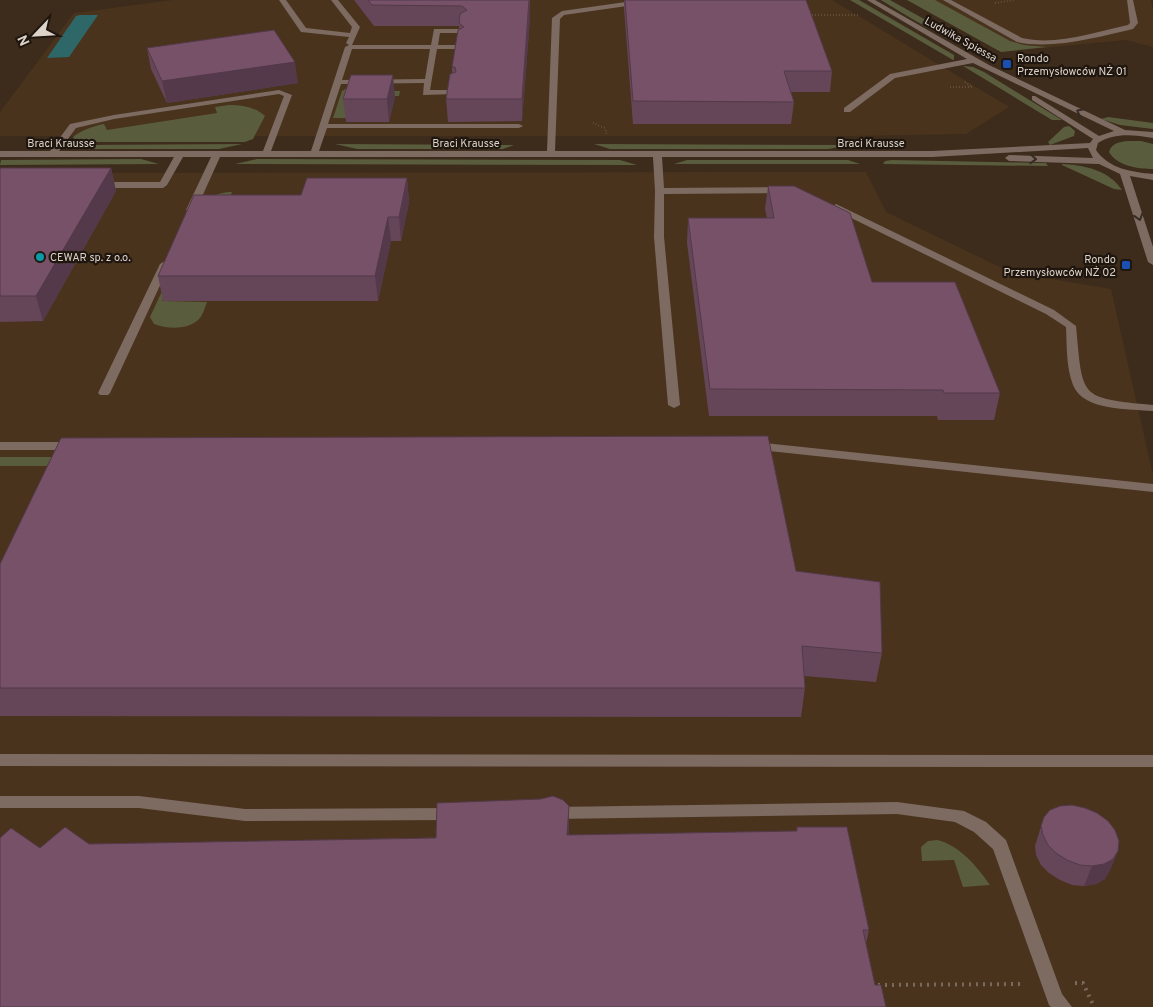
<svg xmlns="http://www.w3.org/2000/svg" width="1153" height="1007" font-family="Overpass,sans-serif">
<style>
.built{fill:#49331d}
.green{fill:#5a5c3e}
.water{fill:#2d6768}
.lines{fill:none;stroke-linecap:round;stroke-linejoin:round}
.path-far1{stroke:#796a5c;stroke-width:2;stroke-dasharray:0.5 2.5;stroke-linecap:butt}
.path{stroke:#796a5c;stroke-width:4;stroke-dasharray:2 5;stroke-linecap:butt}
.minor{fill:#7d6b62;fill-rule:evenodd}
.wall{fill:#654659}
.shaded-wall{fill:#533949}
.building{fill:#765168;stroke:#533949}
.oneway{stroke:#362b24}
.transit-dot{fill:#1a4fb4;stroke:#1e160f;stroke-width:2}
.culture-dot{fill:#0f9aa8;stroke:#1e160f;stroke-width:2}
.labels{text-anchor:middle;stroke-width:4.5;stroke-linejoin:round;paint-order:stroke}
.far-street-label{font-size:11px;fill:#ded3c9;stroke:#1e160f}
.far-poi-label{font-size:11px;fill:#ded3c9;stroke:#1e160f;text-anchor:start}
</style>
<rect width="100%" height="100%" fill="#3d2c1b"/>
<!-- built -->
<path class="built" d="M173,0H832L1009,107L966,134L849,136H0V112L74,13Z
M907,0H1151L1153,11V47L1126,40L1001,52Z
M866,172L886,212L1010,272L1111,289L1153,475V1007H0V173Z"/>
<!-- green -->
<path class="green" d="M850,0H859L954,55V59L953,60Z
M881,0H890L974,47C961,50 896,9 881,0Z
M907,0H935L1010,41L1024,45L1047,47L1001,52Z
M963,66L973,67L984,72L1062,120H1052Z
M350,86L357,91H400L399,96H354L348,118H333L342,91Z
M229,105C242,105 255,107 265,116L253,139L245,142H75L73,137C82,130 93,126 104,124L107,130L217,113L215,107Z
M1108,117L1153,123V129L1120,125L1101,119Z
M1069,126L1075,131L1074,136L1050,145L1048,142L1064,127Z
M1141,141L1153,144V169C1138,169 1117,166 1109,152C1112,139 1130,141 1141,141Z
M242,144L219,149H96L76,145Z
M335,144L514,145L503,149H357Z
M594,144L851,145L828,149H610Z
M141,159L159,164L0,165L1,160Z
M257,159L620,160L637,165L235,164Z
M687,160H848L860,164H674Z
M892,160L1046,163L1048,166L883,164L885,161Z
M1062,164C1084,165 1109,170 1122,190L1114,189L1062,165Z
M232,192L229,200L199,218L162,301L207,302C205,307 203,316 198,320C187,330 167,329 154,324L150,317L200,210C209,198 216,192 232,192Z
M0,457H52L47,466H0Z
M937,840C959,845 977,866 990,885L963,887L954,860L922,861L921,847L928,841Z"/>
<!-- water -->
<path class="water" d="M80,15H98L69,57L47,58L76,16Z"/>
<g class="lines">
<!-- path-far1 -->
<path class="path-far1" d="M995,3L1014,0
M809,15H860
M950,87H972L965,82
M593,123L605,128L607,135"/>
<!-- path -->
<path class="path" d="M1075,983H1083L1094,1007
M878,985L1024,984"/>
<!-- minor -->
<path class="minor" d="M279,0H286L306,28L350,33L352,27L331,0H338L360,27L352,45H431L434,29H462L466,31L462,33H440L438,45H459L463,47L459,49H437L430,90H455V94L423,95L424,83L341,84L328,124H519L523,126L519,128H327L319,151H547L552,18L562,11L640,0H658L655,2L564,15L560,19L555,151H932L1090,143L1093,139L1032,100V96H1035L1099,136L1114,131L973,63L895,78L850,112H844V108L890,74L967,59L867,0H875L989,65L1125,130L1153,132V138C1134,135 1115,132 1098,143L1096,150C1109,169 1132,172 1153,174V180L1130,176L1153,247V265L1148,262L1120,174L1099,164L1009,161L1005,158L1009,155L1093,158L1088,148L932,157H662L664,188L782,187L787,190L782,193L664,194V237L680,405L674,408L668,405L654,237L655,191L653,157H220L196,210L191,213L186,210L211,157H183L167,185L163,188H97L93,185L97,182H160L174,157H0V151H50L70,124L114,115L279,90L292,95L271,151H311L345,47L349,45L346,43L349,37L301,32ZM352,49H430L425,79L342,80ZM279,94L284,96L263,151H59L76,128L114,119Z
M943,0H951L1022,38C1056,46 1095,32 1128,25L1130,23L1127,0H1133L1138,23L1133,29C1098,37 1052,50 1017,42Z
M836,204L1054,310L1076,326C1083,398 1078,398 1153,405V411C1130,409 1083,411 1073,385C1066,367 1067,346 1066,327L1046,314L833,209L831,207Z
M165,261L170,264L110,393L108,395H100L98,393L160,264Z
M0,442H73L79,446L73,450H0Z
M755,442L1153,484V492L751,449L749,446Z
M0,754L1153,755V767L0,766Z
M0,796H139L245,809L453,808L459,809L461,814L459,819L453,820L245,821L139,808H0Z
M897,802L964,811L986,822L1006,840L1062,994L1072,1007H1051L1049,1005L993,849L974,832L955,822L897,814L553,819L547,818L545,813L547,808L553,807Z"/>
</g>
<!-- wall -->
<path class="wall" d="M354,0H530V18L522,121L448,122L446,99L452,74V67L459,29V26H374Z
M624,0L832,71L830,92H791L794,102L791,124H633L624,8Z
M147,48L298,83L167,103L151,69Z
M395,97L389,122H346L343,99Z
M0,168H111L116,191L43,321L0,322Z
M407,178L409,202L401,241H391L378,301H163L158,276L301,195Z
M768,186L872,282L1000,393L994,420H938L937,416H709L687,243L688,218H767L765,209Z
M0,564L796,571L882,653L876,682L804,676L805,688L801,717L0,716Z
M1044,817L1118,851L1110,870L1105,879L1096,884L1084,886L1072,885L1060,880L1049,873L1041,865L1036,855L1035,846Z
M797,827L869,930L866,944L875,985L40,848L89,844L796,831Z"/>
<!-- shaded-wall -->
<path class="shaded-wall" d="M530,0V18L522,121V99Z
M295,62L298,83L167,103L162,81Z
M393,75L395,97L389,122L387,99Z
M111,168L116,191L43,321L36,296Z
M407,178L409,202L401,241L399,217Z
M388,217L391,241L378,301L375,276Z
M569,806V835L567,864V835Z
M1118,851L1110,870L1105,879L1096,884L1084,886L1092,866Z"/>
<!-- building -->
<path class="building" d="M368,0H529L522,99H446L450,74L456,72L455,67H452L458,30L464,27L459,23L460,14L467,10L462,6L372,5Z
M625,0H806L832,71H784L794,102L633,101Z
M274,30L295,62L162,81L147,48Z
M351,75H393L387,99H343Z
M0,168H111L36,296H0Z
M307,178H407L399,217H388L375,276H158L194,195H301Z
M768,186H794L850,213L872,282H955L1000,393H944L943,390L710,389L688,218H774Z
M768,436L796,571L880,582L882,653L802,646L805,688H0V564L61,438Z
M553,796L563,800L569,806L567,835L797,831V827H847L869,930H863L875,985H881L886,1007H0V838L11,828L40,848L65,827L89,844L436,838L437,803L541,799Z
M1072,805L1085,808L1097,813L1108,821L1115,830L1119,841L1118,851L1113,859L1104,864L1092,866L1080,865L1067,860L1056,853L1048,845L1043,835L1041,826L1044,817L1050,810L1060,806Z"/>
<!-- one-way arrows -->
<defs><path id="oneway-chevron" d="M-2-3.5L2.5 0L-2 3.5" fill="none" stroke-width="1.6" stroke-linecap="round" stroke-linejoin="round" transform="scale(1.25)"/></defs>
<g class="oneway">
<use href="#oneway-chevron" transform="translate(1080 112) rotate(-153)"/>
<use href="#oneway-chevron" transform="translate(1033 159) rotate(3)"/>
<use href="#oneway-chevron" transform="translate(1139 217) rotate(73)"/>
</g>
<!-- markers -->
<g class="transit-dot">
<rect x="1002" y="59" width="10" height="10" rx="2.5"/>
<rect x="1121" y="260" width="10" height="10" rx="2.5"/>
</g>
<circle class="culture-dot" cx="40" cy="257" r="5"/>
<g class="labels">
<!-- far-street labels -->
<g class="far-street-label">
<text transform="translate(961 39) rotate(29)" y="4">Ludwika Spiessa</text>
<text x="61" y="147">Braci Krausse</text>
<text x="466" y="147">Braci Krausse</text>
<text x="871" y="147">Braci Krausse</text>
</g>
<!-- far-poi labels -->
<g class="far-poi-label">
<text x="1017" y="62">Rondo<tspan x="1017" dy="13">Przemysłowców NŻ 01</tspan></text>
<text x="50" y="261">CEWAR sp. z o.o.</text>
<text x="1116" y="263" text-anchor="end">Rondo<tspan x="1116" dy="13">Przemysłowców NŻ 02</tspan></text>
</g>
</g>
<!-- north arrow -->
<g transform="translate(35 35) rotate(245)" stroke="#1e160f" stroke-width="4" paint-order="stroke">
<path d="M0-4L9 19L0 12L-9 19Z" fill="#ded3c9"/>
<text y="-8" font-size="14" font-weight="bold" text-anchor="middle" fill="#ded3c9">N</text>
</g>
</svg>
